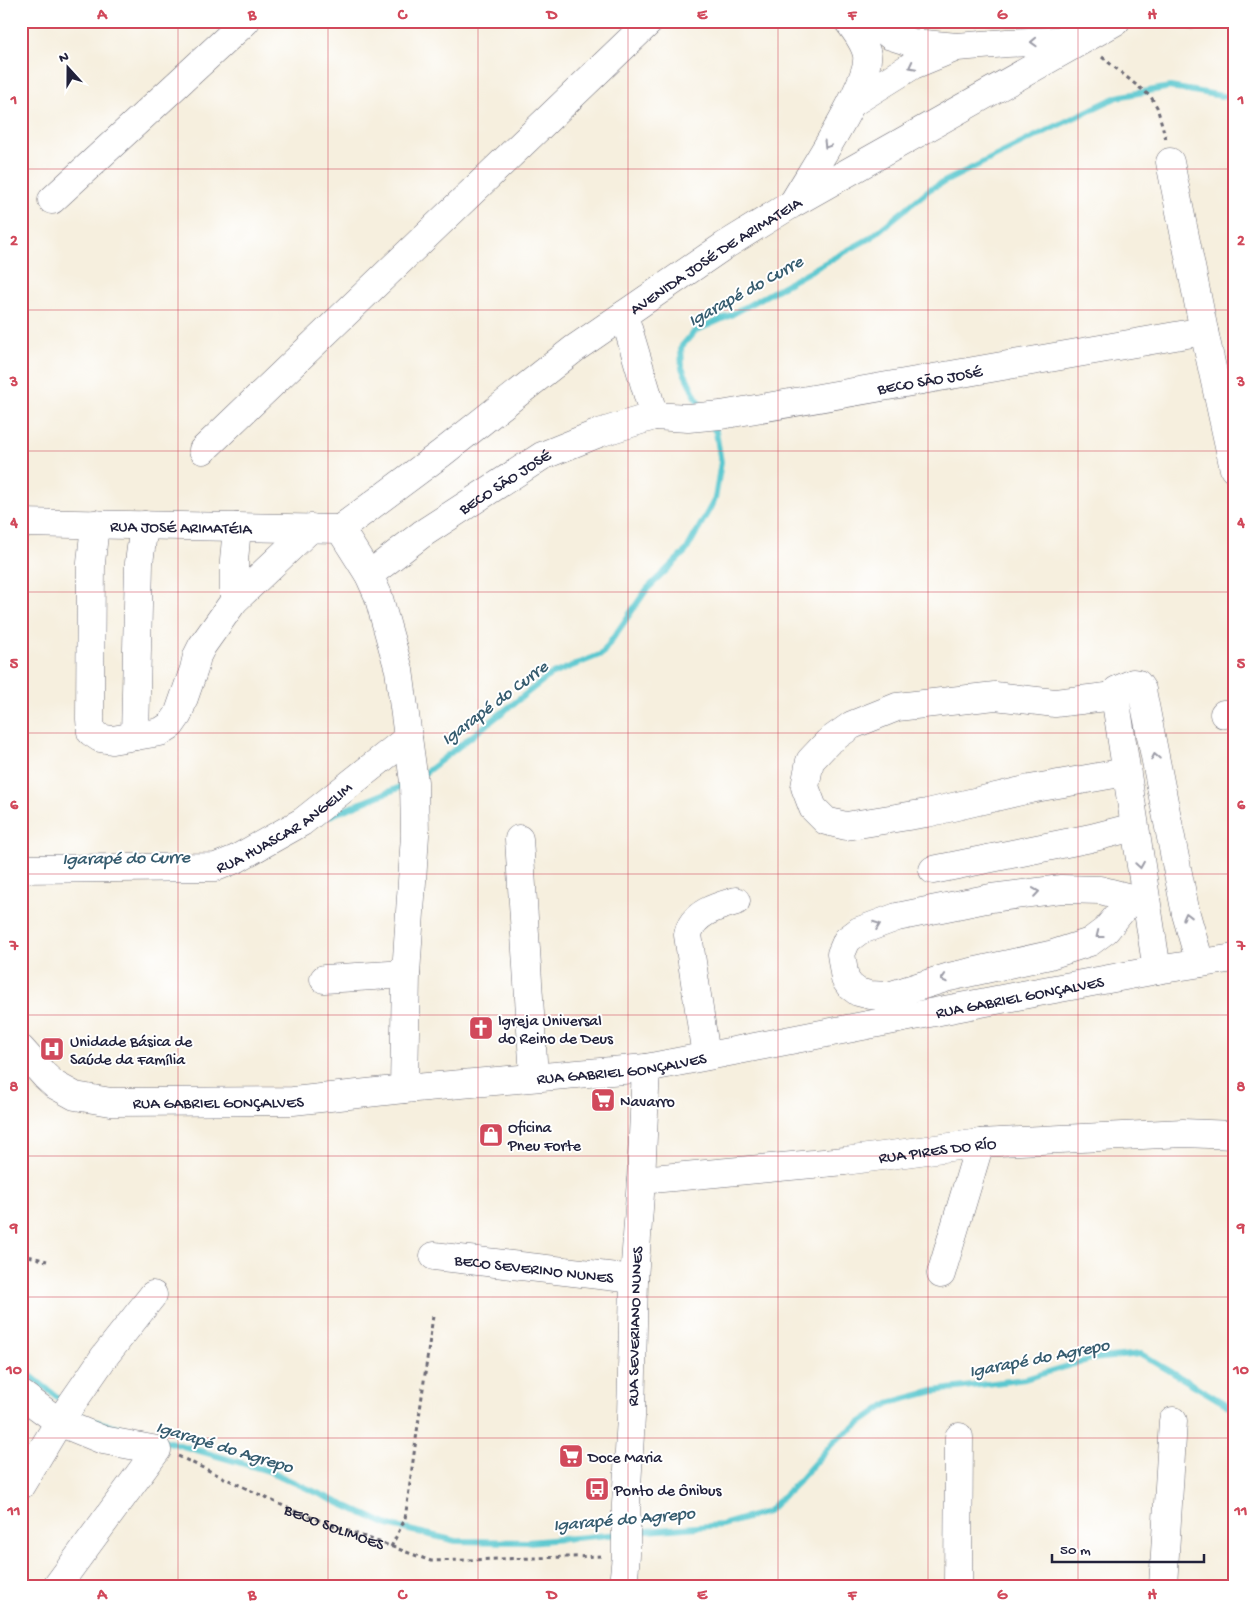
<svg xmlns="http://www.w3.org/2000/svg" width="1255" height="1607" font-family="'Gochi Hand',sans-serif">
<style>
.green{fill:#c6d273;stroke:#747a57}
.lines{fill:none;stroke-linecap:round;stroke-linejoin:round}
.stream{stroke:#5ac7cf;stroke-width:6}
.minor-casing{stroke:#6c6a74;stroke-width:29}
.path{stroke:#6c6a74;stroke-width:3;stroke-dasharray:4 4;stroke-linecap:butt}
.minor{stroke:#fff;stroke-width:28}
.oneway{stroke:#9c9ca7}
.grid{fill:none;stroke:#d1495b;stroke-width:1;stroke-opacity:0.55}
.labels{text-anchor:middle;stroke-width:4;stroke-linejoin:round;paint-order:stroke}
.street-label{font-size:16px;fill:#22223b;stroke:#fff}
.poi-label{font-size:16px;fill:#22223b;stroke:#fff;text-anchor:start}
.water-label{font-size:18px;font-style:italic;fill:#365c6f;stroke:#fff}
.neatline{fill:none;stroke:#d1495b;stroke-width:2}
.grid-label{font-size:16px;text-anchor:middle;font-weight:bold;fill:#d1495b}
</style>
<rect width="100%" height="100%" fill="#fff"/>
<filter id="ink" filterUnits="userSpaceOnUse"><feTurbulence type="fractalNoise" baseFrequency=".02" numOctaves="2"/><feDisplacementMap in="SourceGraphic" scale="10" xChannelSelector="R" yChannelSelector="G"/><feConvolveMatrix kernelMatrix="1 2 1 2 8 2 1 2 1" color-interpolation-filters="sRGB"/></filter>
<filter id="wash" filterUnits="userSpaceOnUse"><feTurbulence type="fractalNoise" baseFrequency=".0096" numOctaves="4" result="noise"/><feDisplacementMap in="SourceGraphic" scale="20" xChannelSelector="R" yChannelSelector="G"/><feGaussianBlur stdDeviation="1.12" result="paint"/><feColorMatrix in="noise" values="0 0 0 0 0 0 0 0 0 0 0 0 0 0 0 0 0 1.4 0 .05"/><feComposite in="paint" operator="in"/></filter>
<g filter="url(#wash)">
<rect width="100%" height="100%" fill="#f6efde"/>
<!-- green -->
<path class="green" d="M1174,21H1210L1194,31Z"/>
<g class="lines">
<!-- stream -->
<path class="stream" d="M702,410L682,368L681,347L695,331L731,315L870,238L930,189L1042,133L1117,97L1170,87L1234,98
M421,776L550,675L602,654L647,589L686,551L715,499L721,462L716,432L710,423
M327,817L408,784
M21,1367L22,1369L65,1403
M75,1411L85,1419L140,1433
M159,1439L269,1471L388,1525L456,1541L528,1542L620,1534
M633,1532L722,1525L767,1512L797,1483L834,1441L889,1403L934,1391L1025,1379L1091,1359L1141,1354L1234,1409"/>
</g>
</g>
<g filter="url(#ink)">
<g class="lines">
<defs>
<g id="minor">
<path d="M872,21L891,36L913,43L957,47L1007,43L1079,40"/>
<path d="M852,103L913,65L952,49"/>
<path d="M1170,162L1204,331L1234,469"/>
<path d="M52,200L246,21"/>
<path d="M793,203C809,175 871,83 867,55C865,44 855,30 848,21"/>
<path d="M624,315L654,416"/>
<path d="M203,450L650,21"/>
<path id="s2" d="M21,523L340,529"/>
<path d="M95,524L91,563L90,719L91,732L100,738L112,740L160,732L171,725L178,715L194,669L197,656L202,646L234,601V561L237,527"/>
<path id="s3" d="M340,529L442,453L574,349L724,246L792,204L1116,21"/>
<path d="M340,529L369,575L378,595L399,670L414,782L415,835L406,974L404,1089"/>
<path id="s4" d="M369,575L422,534L542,456L599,433L654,416L688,418L721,415L1204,331"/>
<path d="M234,601L311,528"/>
<path d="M1115,696L1055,703L995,696L897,707L852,725L828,742L810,761L805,787L813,808L826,821L846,826L927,813L1030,789L1126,772"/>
<path d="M1224,714L1234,713"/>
<path d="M135,736L139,563L144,525"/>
<path d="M519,839L534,1077"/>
<path id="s5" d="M21,869L216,867L236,859L302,822L408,738"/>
<path d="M933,870L1091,838L1134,827"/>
<path d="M1131,899L1106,930L1090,942L1050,955L949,977L888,996L870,995L858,992L850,986L845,979L841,954L847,940L859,931L897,917L991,898L1061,889L1100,890L1146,902"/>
<path d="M1157,970L1115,696L1117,690L1133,683L1138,684L1142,690L1186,914L1200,963"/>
<path d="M324,979L406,974"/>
<path id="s6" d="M21,1049L45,1076L55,1085L75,1096L111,1102L293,1101L404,1089L646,1068L1017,996L1157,970L1234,958"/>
<path d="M706,1056L688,935C692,913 718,906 736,901"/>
<path id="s7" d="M641,1180L845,1161L980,1143L1183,1133L1234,1135"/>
<path id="s8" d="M434,1256L634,1279"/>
<path d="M941,1274L980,1143"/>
<path d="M21,1394L59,1422L103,1440L157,1450L57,1586"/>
<path d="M21,1485L59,1422L104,1357L153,1295"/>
<path id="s9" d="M623,1586L626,1555V1504L631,1417L634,1279L641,1180L646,1068"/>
<path d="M958,1586L959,1437"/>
<path d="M1163,1586L1173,1421"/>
</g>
</defs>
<!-- minor casing -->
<use href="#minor" class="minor-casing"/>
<!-- path -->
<g class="path">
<path d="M1102,57L1151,97L1157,107L1166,139"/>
<path d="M21,1254L47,1261"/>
<path id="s1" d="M178,1456L294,1511L431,1561L603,1556"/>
<path d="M391,1547L405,1519L433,1316"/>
</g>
<!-- minor -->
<use href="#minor" class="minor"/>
</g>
<!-- one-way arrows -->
<defs><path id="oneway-chevron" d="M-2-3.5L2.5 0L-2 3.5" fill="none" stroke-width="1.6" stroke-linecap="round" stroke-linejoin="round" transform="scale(1.25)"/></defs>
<g class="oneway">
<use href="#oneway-chevron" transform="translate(1034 42) rotate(178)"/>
<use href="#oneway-chevron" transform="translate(912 66) rotate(153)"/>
<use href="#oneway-chevron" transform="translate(827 145) rotate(121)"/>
<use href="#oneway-chevron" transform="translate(1155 757) rotate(-101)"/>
<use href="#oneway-chevron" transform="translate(1140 865) rotate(81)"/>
<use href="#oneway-chevron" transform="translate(1036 892) rotate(-8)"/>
<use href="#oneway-chevron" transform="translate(1187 916) rotate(-104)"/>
<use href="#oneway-chevron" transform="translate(877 925) rotate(-21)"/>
<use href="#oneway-chevron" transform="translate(1099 935) rotate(142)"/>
<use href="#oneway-chevron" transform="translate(944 979) rotate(163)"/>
</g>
</g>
<!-- grid -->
<path class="grid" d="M178,21V1586M328,21V1586M478,21V1586M628,21V1586M778,21V1586M928,21V1586M1078,21V1586M21,169H1234M21,310H1234M21,451H1234M21,592H1234M21,733H1234M21,874H1234M21,1015H1234M21,1156H1234M21,1297H1234M21,1438H1234"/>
<!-- icons -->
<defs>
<symbol id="church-square" viewBox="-11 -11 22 22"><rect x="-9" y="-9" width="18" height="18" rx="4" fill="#d1495b" stroke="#fff"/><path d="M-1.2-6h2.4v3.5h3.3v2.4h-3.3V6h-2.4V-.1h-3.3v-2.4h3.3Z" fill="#fff"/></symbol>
<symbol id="hospital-square" viewBox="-11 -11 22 22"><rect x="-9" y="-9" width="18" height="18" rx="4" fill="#d1495b" stroke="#fff"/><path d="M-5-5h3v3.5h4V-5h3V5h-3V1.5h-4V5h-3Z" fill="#fff"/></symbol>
<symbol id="supermarket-square" viewBox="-11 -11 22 22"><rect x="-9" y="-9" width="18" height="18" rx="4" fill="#d1495b" stroke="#fff"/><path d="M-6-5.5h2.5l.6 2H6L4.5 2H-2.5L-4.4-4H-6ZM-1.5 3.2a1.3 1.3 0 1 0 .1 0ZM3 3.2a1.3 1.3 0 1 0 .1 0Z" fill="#fff"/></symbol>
<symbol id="shop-square" viewBox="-11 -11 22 22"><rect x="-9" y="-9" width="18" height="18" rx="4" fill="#d1495b" stroke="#fff"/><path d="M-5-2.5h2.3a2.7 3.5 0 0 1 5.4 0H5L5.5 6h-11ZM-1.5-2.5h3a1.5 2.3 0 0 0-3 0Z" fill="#fff"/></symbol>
<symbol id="bus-square" viewBox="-11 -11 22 22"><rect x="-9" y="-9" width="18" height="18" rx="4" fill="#d1495b" stroke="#fff"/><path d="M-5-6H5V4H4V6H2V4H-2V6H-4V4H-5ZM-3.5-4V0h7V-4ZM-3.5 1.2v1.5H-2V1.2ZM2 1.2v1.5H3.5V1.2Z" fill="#fff"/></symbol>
</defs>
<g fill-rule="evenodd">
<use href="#church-square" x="467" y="1014" width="28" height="28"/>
<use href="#hospital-square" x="38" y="1035" width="28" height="28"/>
<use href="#supermarket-square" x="589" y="1086" width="28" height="28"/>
<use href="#shop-square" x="477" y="1121" width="28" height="28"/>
<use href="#supermarket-square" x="557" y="1442" width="28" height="28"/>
<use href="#bus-square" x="583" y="1475" width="28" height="28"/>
</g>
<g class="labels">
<!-- street labels -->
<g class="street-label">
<text dy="6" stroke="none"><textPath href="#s3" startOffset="465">AVENIDA JOSÉ DE ARIMATEIA</textPath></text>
<text dy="6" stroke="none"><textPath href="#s4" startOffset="608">BECO SÃO JOSÉ</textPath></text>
<text dy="6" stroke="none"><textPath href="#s4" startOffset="165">BECO SÃO JOSÉ</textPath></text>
<text dy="6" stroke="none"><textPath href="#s2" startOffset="160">RUA JOSÉ ARIMATÉIA</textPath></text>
<text dy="6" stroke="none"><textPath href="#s5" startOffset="274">RUA HUASCAR ANGELIM</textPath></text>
<text dy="6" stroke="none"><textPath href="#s6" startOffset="1026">RUA GABRIEL GONÇALVES</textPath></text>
<text dy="6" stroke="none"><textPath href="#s6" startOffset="621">RUA GABRIEL GONÇALVES</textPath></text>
<text dy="6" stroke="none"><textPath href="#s6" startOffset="216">RUA GABRIEL GONÇALVES</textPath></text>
<text dy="6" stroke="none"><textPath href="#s7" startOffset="298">RUA PIRES DO RÍO</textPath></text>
<text dy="6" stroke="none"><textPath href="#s8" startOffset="101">BECO SEVERINO NUNES</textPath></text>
<text dy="6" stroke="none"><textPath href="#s9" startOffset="260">RUA SEVERIANO NUNES</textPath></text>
<text dy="6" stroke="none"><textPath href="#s1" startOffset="172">BECO SOLIMOES</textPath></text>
</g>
<!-- poi labels -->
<g class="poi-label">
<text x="498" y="1025">Igreja Universal<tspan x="498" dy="18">do Reino de Deus</tspan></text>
<text x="70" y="1046">Unidade Básica de<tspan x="70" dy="18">Saúde da Família</tspan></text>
<text x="620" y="1106">Navarro</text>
<text x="508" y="1132">Oficina<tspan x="508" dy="18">Pneu Forte</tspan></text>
<text x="588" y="1462">Doce Maria</text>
<text x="614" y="1495">Ponto de Ônibus</text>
</g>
<!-- water labels -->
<g class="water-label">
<text transform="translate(745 290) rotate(-29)" y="6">Igarapé do Curre</text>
<text transform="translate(494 702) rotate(-37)" y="6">Igarapé do Curre</text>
<text transform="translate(126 857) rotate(-1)" y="6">Igarapé do Curre</text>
<text transform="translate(1039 1357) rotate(-11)" y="6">Igarapé do Agrepo</text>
<text transform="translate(225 1446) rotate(17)" y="6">Igarapé do Agrepo</text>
<text transform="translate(624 1518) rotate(-5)" y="6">Igarapé do Agrepo</text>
</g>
</g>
<!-- margin -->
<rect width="1255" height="1607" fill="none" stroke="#fff" stroke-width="55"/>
<!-- north arrow -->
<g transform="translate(68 68) rotate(339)" stroke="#ffffff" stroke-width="4" paint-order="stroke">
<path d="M0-4L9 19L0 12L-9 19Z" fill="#22223b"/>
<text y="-8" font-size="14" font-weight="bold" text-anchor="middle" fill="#22223b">N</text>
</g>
<!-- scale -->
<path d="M1052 1554v8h152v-8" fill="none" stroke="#22223b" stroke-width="2.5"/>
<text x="1060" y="1554" font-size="15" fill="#22223b" stroke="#ffffff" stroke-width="4" paint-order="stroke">50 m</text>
<rect x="28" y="28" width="1200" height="1552" class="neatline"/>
<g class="grid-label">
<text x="102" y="19">A</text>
<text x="252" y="19">B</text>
<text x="402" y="19">C</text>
<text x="552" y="19">D</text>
<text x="702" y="19">E</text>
<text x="852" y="19">F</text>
<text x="1002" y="19">G</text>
<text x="1152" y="19">H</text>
<text x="14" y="104">1</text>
<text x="1241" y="104">1</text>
<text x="14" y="245">2</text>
<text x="1241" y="245">2</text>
<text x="14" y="386">3</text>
<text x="1241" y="386">3</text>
<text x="14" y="527">4</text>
<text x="1241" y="527">4</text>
<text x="14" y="668">5</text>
<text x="1241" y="668">5</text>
<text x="14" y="809">6</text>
<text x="1241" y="809">6</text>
<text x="14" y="950">7</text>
<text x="1241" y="950">7</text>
<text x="14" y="1091">8</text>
<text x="1241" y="1091">8</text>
<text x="14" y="1232">9</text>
<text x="1241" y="1232">9</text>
<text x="14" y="1374">10</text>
<text x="1241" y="1374">10</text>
<text x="14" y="1515">11</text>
<text x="1241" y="1515">11</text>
<text x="102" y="1599">A</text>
<text x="252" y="1599">B</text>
<text x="402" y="1599">C</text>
<text x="552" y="1599">D</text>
<text x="702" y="1599">E</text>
<text x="852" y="1599">F</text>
<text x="1002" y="1599">G</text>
<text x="1152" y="1599">H</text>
</g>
</svg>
